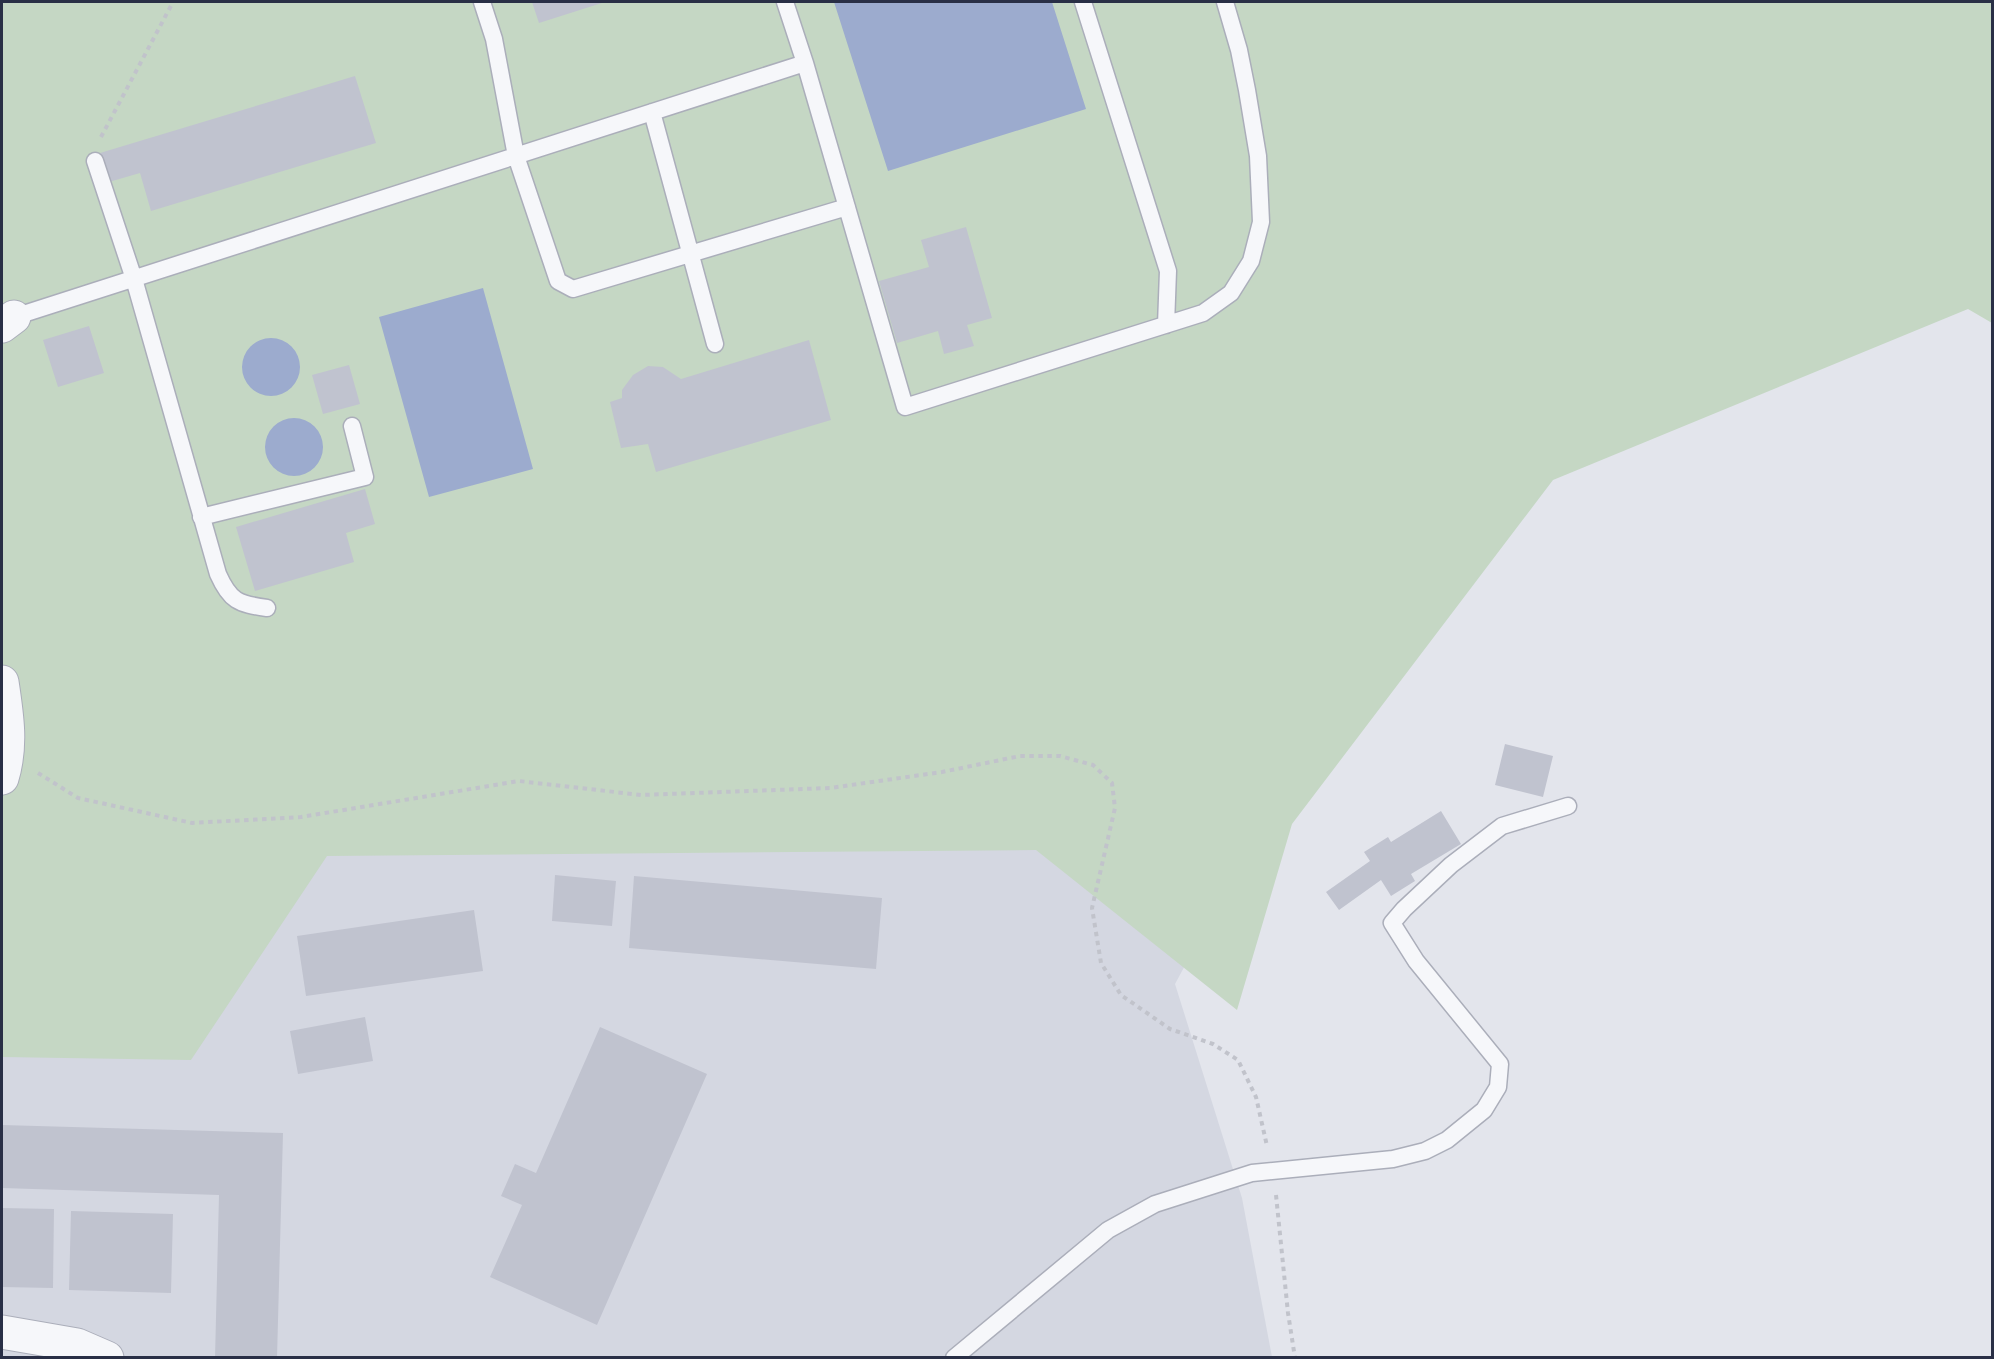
<svg xmlns="http://www.w3.org/2000/svg" width="1994" height="1359" font-family="'Roboto Condensed',sans-serif">
<style>
.built{fill:#d4d7e1}
.green{fill:#c5d7c4}
.water{fill:#9cabce}
.building{fill:#c0c3cf}
.lines{fill:none;stroke-linecap:round;stroke-linejoin:round}
.lane-casing{stroke:#abaeba;stroke-width:19}
.street-casing{stroke:#abaeba;stroke-width:35}
.path{stroke:#c1c3cb;stroke-width:4;stroke-dasharray:4.5 4.5;stroke-linecap:butt}
.lane{stroke:#f6f7fa;stroke-width:16}
.street{stroke:#f6f7fa;stroke-width:33}
</style>
<rect width="100%" height="100%" fill="#e3e5ec"/>
<!-- built -->
<path class="built" d="M2,2L1281,788L1175,984L1242,1198L1272,1357L2,1358Z"/>
<!-- green -->
<path class="green" d="M2,2H1992V323L1968,309L1553,480L1292,824L1237,1010L1036,850L327,856L191,1060L2,1057Z"/>
<!-- water -->
<path class="water" d="M834,2H1052L1086,109L888,171Z
M483,288L533,469L429,497L379,317Z
M242 367a29 29 0 1 1 58 0a29 29 0 1 1-58 0Z
M265 447a29 29 0 1 1 58 0a29 29 0 1 1-58 0Z"/>
<!-- building -->
<path class="building" d="M532,2H605L539,23Z
M355,76L376,143L151,211L140,173L109,182L100,153Z
M966,227L992,318L967,325L974,346L944,354L938,331L897,343L879,281L929,267L921,240Z
M89,326L104,373L58,387L43,340Z
M809,340L831,420L656,472L648,444L621,448L610,402L622,398V390L633,375L648,366L663,367L681,379Z
M349,365L360,404L323,414L312,375Z
M365,489L375,524L346,533L354,562L255,591L236,527Z
M1505,744L1553,756L1543,797L1495,785Z
M1441,811L1461,844L1411,874L1415,881L1391,896L1381,880L1339,910L1326,892L1370,861L1364,852L1388,837L1391,842Z
M555,875L616,881L612,926L552,921Z
M634,876L882,898L876,969L629,948Z
M474,910L483,971L306,996L297,936Z
M365,1017L373,1061L298,1074L290,1031Z
M600,1027L707,1074L597,1325L490,1277L522,1205L501,1196L515,1164L536,1173Z
M2,1125L283,1133L277,1358H215L219,1195L2,1188Z
M2,1208L54,1209L53,1288L2,1287Z
M71,1211L173,1214L171,1293L69,1290Z"/>
<g class="lines">
<defs>
<path id="lane" d="M482,2L494,39L516,156L558,281L573,289L847,207
M785,2L805,63L905,407L1203,313L1231,293L1251,261L1261,222L1258,156L1247,90L1239,50L1225,2
M1083,2L1168,271L1166,325
M652,112L715,344
M95,161L134,279L218,574C230,601 238,604 267,608
M14,317L805,63
M201,517L365,477L352,426
M954,1358L1108,1230L1155,1204L1252,1173L1393,1159L1425,1151L1447,1140L1484,1110L1498,1087L1500,1064L1416,961L1392,923L1404,909L1451,865L1502,826L1568,806"/>
<path id="street" d="M2,326L14,317
M2,682C7,715 12,746 2,778
M2,1332L77,1345L107,1358"/>
</defs>
<!-- lane casing -->
<use href="#lane" class="lane-casing"/>
<!-- street casing -->
<use href="#street" class="street-casing"/>
<!-- path -->
<path class="path" d="M101,137L173,2
M38,773L78,798L192,823L301,817L519,781L641,795L830,788L942,772L1020,756H1060L1093,765L1112,783L1115,808L1092,908L1101,963L1121,995L1170,1029L1213,1044L1238,1060L1256,1097L1267,1146
M1276,1195L1288,1313L1295,1358"/>
<!-- lane -->
<use href="#lane" class="lane"/>
<!-- street -->
<use href="#street" class="street"/>
</g>
<!-- border -->
<rect width="1994" height="1359" fill="none" stroke="#292f46" stroke-width="6"/>
</svg>
